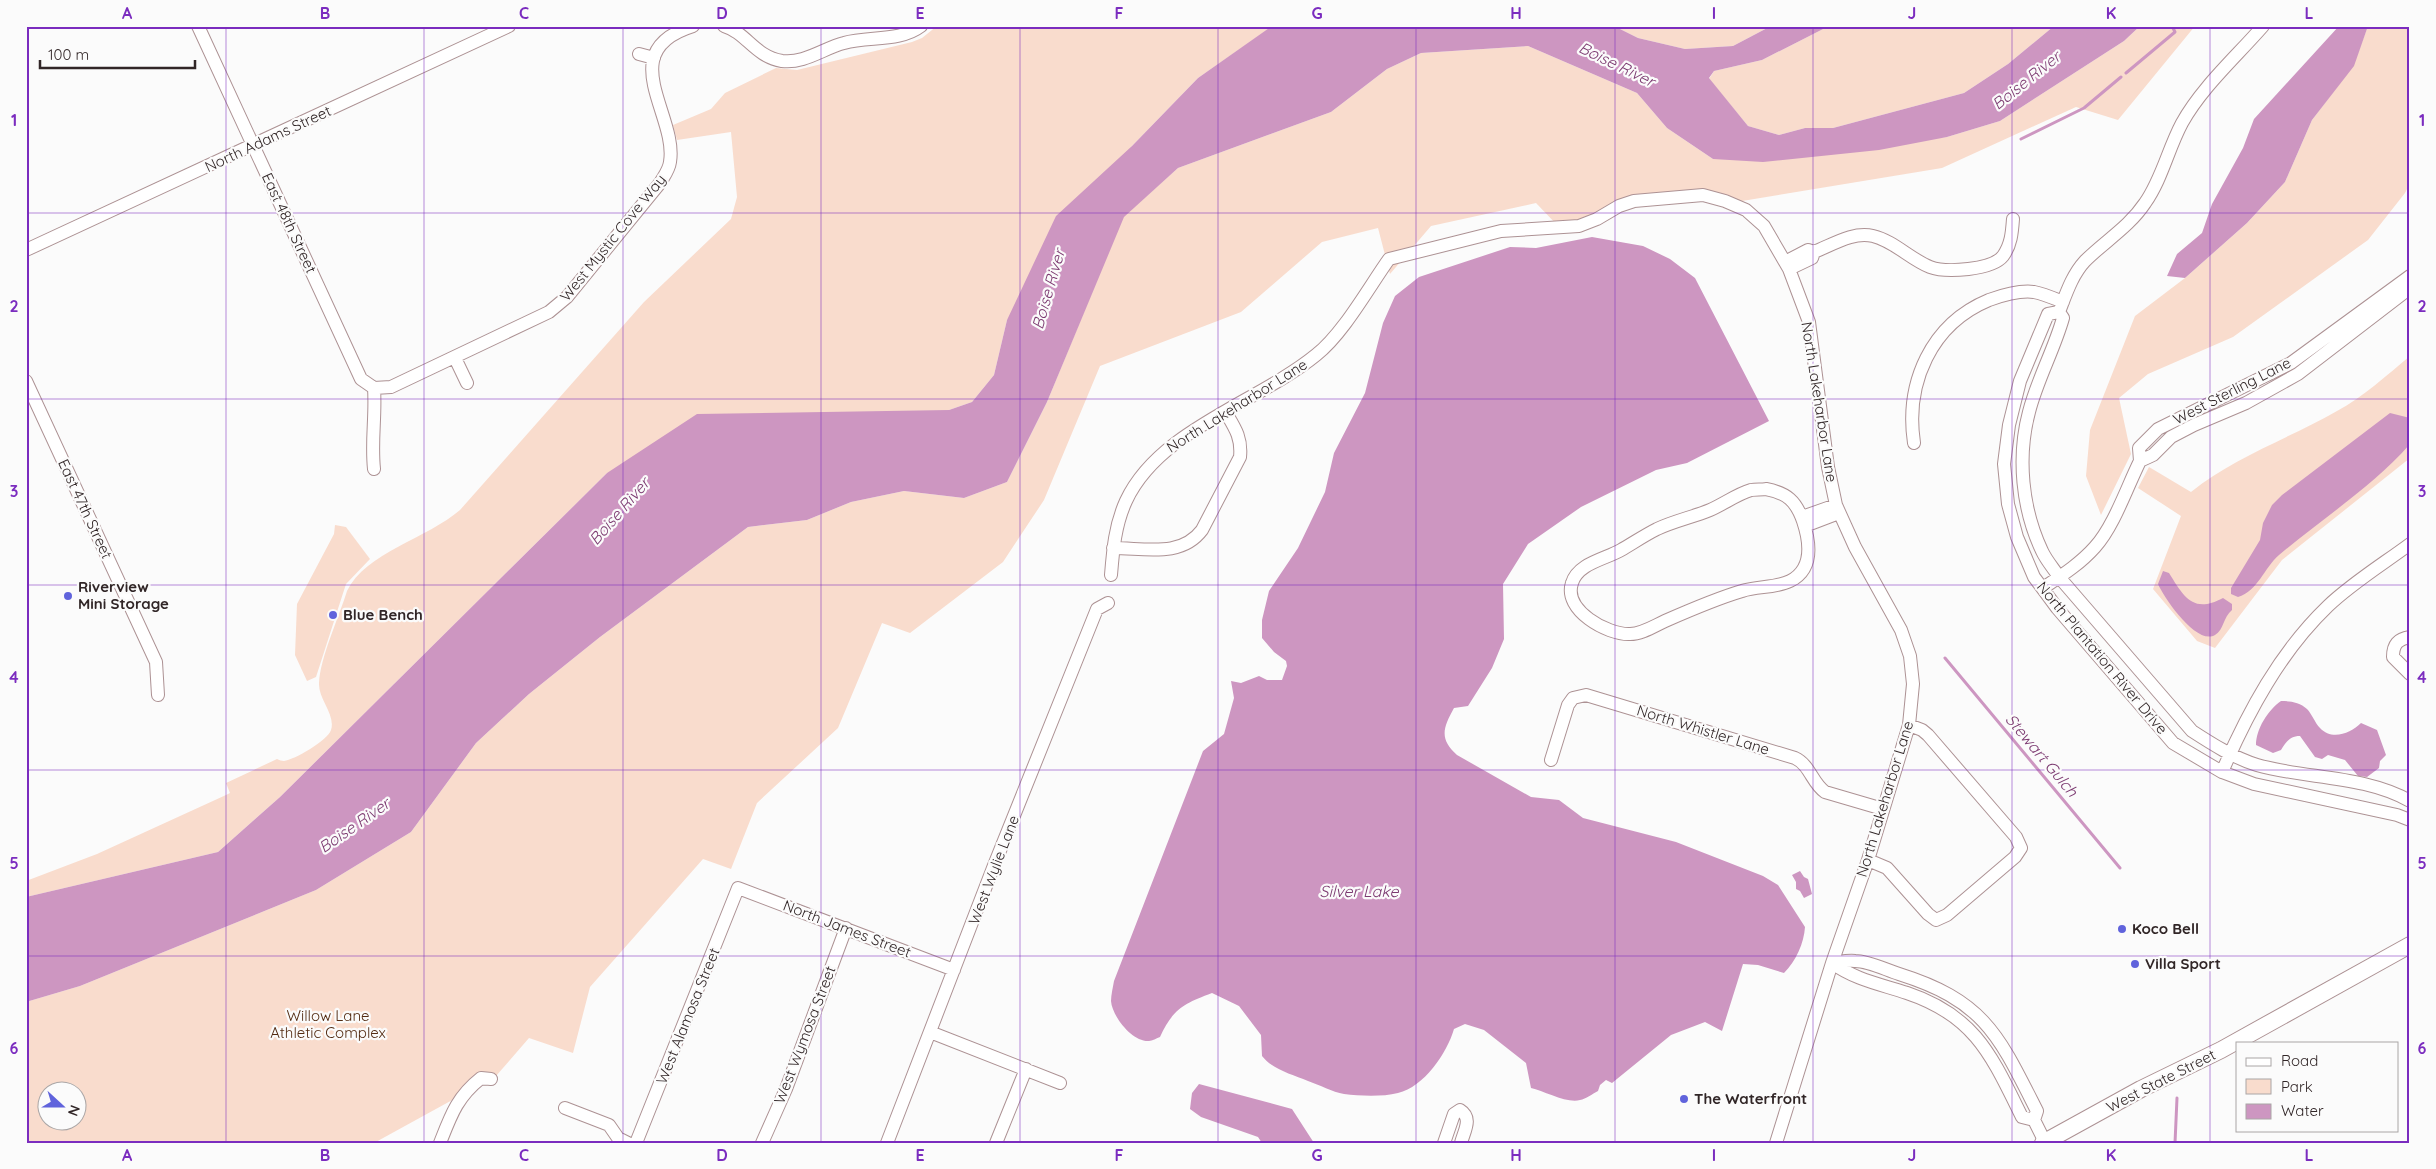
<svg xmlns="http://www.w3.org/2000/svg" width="2436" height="1169" font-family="Quicksand,sans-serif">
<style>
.green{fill:#f9dccd;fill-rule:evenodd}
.water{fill:#cd96c1}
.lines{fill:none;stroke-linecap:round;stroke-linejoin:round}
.stream{stroke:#cd96c1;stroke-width:3}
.minor-casing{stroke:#ad9294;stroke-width:14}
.major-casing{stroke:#ad9294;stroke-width:18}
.minor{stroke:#fff;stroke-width:12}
.major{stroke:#fff;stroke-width:16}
.grid{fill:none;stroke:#7b2cbf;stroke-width:1;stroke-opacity:0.55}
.poi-dot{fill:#6063dc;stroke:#fbfbfb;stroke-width:2}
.labels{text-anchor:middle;stroke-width:4.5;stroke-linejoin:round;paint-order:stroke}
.street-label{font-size:15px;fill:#312627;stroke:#fbfbfb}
.poi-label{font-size:15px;font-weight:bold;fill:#312627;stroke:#fbfbfb;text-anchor:start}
.park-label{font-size:15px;fill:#532b12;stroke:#fbfbfb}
.water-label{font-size:16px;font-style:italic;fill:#7c3a71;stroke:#fbfbfb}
.neatline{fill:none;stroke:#7b2cbf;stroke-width:2}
.grid-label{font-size:16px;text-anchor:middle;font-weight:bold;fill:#7b2cbf}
</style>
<rect width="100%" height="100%" fill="#fbfbfb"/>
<!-- green -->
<path class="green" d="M937,26H1273L1198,78L1132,146L1007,320L994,375L972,402L949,410L607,473L280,797L218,852L26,897V881L97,854L226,795L230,793L226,783L277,759C279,760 282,761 284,761C294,760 328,740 331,730C336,715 318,699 319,683C320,658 339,617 347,591C365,553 428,538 460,510L644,302L731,219L737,197L731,132L677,140L673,125L711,109L725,93L776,68L797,70L912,42L922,38Z
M1614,26H1771L1733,46L1685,49L1638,38Z
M1829,26H2054L2008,64L1964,93L1833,128H1805L1779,135L1748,126L1709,79L1714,71L1762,60Z
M2140,26H2195L2118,120L2076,107L1942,168L1730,203L1703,195L1634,201L1559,227L1536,203L1431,226L1390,274L1378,228L1322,242L1241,312L1100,366L1044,500L1003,562L910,633L882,623L838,728L757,803L731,869L703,859L590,987L573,1053L529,1038L496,1076L374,1143H26V1002L80,986L316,890L411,832L476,743L529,694L600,637L748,527L807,520L851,502L904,491L964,498L1007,482L1047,402L1123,217L1178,168L1331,112L1387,69L1421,53L1528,46L1637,93L1667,128L1713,159L1947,137L2000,121L2124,41ZM48,1092H78V1122H48Z
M2368,26H2410V183L2405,193L2368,240L2233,337L2148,374L2119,398L2131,454L2101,515L2086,476L2090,430L2135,316L2185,278L2247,223L2285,182L2312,120L2353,66Z
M2410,356V458L2282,560L2215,648L2197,641L2153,589L2181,516L2138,488L2149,467L2191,492C2234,457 2288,439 2337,411C2363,397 2387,375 2410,356Z
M335,525L346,527L370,559L346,584L316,677L307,681L295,655L297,604L334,534Z"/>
<!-- water -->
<path class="water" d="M1272,26H1614L1638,38L1685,49L1733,46L1771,26H1829L1762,60L1714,71L1709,78L1748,126L1779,135L1805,128H1833L1964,93L2008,64L2054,26H2140L2124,41L2000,121L1947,137L1879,150L1763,162L1713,159L1667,128L1637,93L1528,46L1421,53L1387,69L1331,112L1178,168L1124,217L1047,402L1007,482L964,498L904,491L851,502L807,520L748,527L600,637L529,694L476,743L411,832L316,890L80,986L26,1002V897L218,852L280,797L607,473L697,414L949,410L972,402L994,375L1007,320L1056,216L1132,146L1198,78Z
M2339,26H2368L2354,66L2312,120L2285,182L2247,223L2185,278L2167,276L2177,254L2202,233L2212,204L2243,148L2254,119Z
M1592,237L1643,246L1670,259L1695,278L1769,421L1687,463L1656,470L1581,507L1528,544L1503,584L1504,639L1492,668L1468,706L1454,708C1443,728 1439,739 1457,755L1531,797L1559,800L1583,818L1676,842L1763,876L1778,885L1805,927C1804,943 1796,961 1784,973L1758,965L1743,964L1722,1031L1705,1022L1671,1035L1612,1083L1606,1080L1600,1085L1598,1091C1592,1094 1586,1099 1580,1100C1568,1104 1544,1091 1531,1088L1526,1063L1484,1030L1465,1024L1454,1029C1447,1053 1424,1087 1398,1093C1382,1097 1360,1096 1344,1094C1332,1092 1320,1085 1308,1081C1292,1074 1273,1070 1262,1056L1261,1035L1239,1006L1212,993C1183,1004 1173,1009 1160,1037C1157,1038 1152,1041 1149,1041C1132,1042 1112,1016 1111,1001C1111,995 1113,987 1114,981L1203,751L1224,734L1234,698L1231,681L1241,683L1259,676L1267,680H1282L1287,666L1286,661L1274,652L1262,638V620L1269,591L1298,548L1325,492L1334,453L1365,393L1383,323L1395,296L1419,277L1510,247L1536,248Z
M2390,413L2410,418V444C2372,487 2323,518 2279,555C2264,568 2258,591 2238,597L2231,594V588L2260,540L2263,523L2272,505L2282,495Z
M2163,571L2169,573C2184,597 2193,614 2223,598L2232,604V610C2223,617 2224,630 2215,635C2197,646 2164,598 2158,584Z
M2281,701C2290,701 2300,702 2307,709C2312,714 2315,723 2320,728C2332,741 2351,733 2361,723L2377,730L2386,755L2380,761L2379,768L2367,777L2358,776L2345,760L2328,755L2322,759L2315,757L2300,736C2290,736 2286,742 2281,750L2273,753L2256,745C2256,729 2268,710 2281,701Z
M1800,871L1804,877L1808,879L1812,894L1804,898L1800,891L1796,889V882L1792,875Z
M1199,1084L1292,1109L1314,1143H1262L1258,1137L1201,1117L1190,1109L1192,1093Z"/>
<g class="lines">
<!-- stream -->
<path class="stream" d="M2126,73L2175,32L2172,26
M2021,139L2084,108L2121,77
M1945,658L2120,868
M2175,1143L2177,1098"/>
<defs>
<path id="minor" d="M198,26L361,379L374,388
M724,26C747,33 754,56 782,61C804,64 824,48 844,43C869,36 900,42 921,26
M639,54L654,58
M26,250L509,26
M1814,252C1832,245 1853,231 1873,236C1894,241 1910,259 1930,267C1946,273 1992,270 2003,256C2011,245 2012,233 2013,219
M1785,262L1808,250L1814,252L1812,258L1789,269
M2410,276L2291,363L2158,429L2139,448L2140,461L2153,455L2171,437L2194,425L2246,403L2298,374L2410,288
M2059,312L2048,314L2020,381L2009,425L2004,464L2008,504L2017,537L2034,577L2057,608L2173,743L2222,772L2254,784L2397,815L2410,820
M2059,312L2063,318C2054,350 2037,380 2029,412C2017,457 2022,509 2042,551C2046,560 2054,569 2059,577L2192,731C2212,744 2234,758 2257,765C2306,779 2364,775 2410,801
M2059,312C2066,294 2072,275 2085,261C2105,241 2129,227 2145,203C2162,179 2168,149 2182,123C2202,87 2236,57 2263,26
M455,358L467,383
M26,381L156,662L158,695
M1914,443C1905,383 1931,324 1989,300C2003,295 2019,290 2034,292C2044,294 2053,298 2063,302
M374,469C371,441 376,415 374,388L391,387L549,312L567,297L660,183C664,176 669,170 670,162C678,115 612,51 693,26
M1766,489C1787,493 1796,501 1803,521C1810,542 1814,569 1790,581C1776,588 1757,586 1742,591C1715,599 1690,610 1665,621C1654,626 1642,634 1630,634C1607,635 1563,610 1572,583C1578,563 1606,559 1621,550C1633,543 1645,535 1657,529C1674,521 1693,517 1710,510C1724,504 1737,494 1751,490C1756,489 1762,490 1766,489Z
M1802,517L1836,505
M1805,526L1839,513
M1113,548C1145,548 1181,558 1202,530L1240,457C1242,438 1235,428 1226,413
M1111,575C1113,550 1115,525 1126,501C1159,430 1257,403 1316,355C1343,334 1369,287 1389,259L1501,231L1579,226L1597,219L1619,206L1634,201L1703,195L1725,201L1746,210L1764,226L1789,269L1809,322L1828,467L1836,505L1855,547L1901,630L1910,656L1913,684L1909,725L1868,860L1832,963L1776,1143
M2043,588C2061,576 2080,564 2095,547C2114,526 2127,487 2140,461
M2410,637C2398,639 2393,644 2393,657L2410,674
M1551,760L1568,705L1573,698L1586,695L1795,758C1810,765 1812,783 1825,792L1883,809
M2222,772C2248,712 2280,652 2328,606C2352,583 2383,564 2410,544
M1868,860L1887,868L1928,914L1936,920L1947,915L2015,857L2021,848L2016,837L1928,735L1922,730L1909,725
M1832,963C1840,962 1848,960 1855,961C1869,961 1886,970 1899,974C1985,1001 1999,1036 2037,1111L2034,1120L2045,1142
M1832,963C1856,980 1880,984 1907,993C1976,1016 1992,1057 2022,1117L2034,1120
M930,1032L1060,1083
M565,1108L609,1125L618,1138L628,1143
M440,1143C451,1115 457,1097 481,1078L491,1079
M636,1143L738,888L954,970
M762,1143L786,1089L846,928
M887,1143L993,868L1097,609L1108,603
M996,1143L1026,1069
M1444,1143L1454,1114L1460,1110C1473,1118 1464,1131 1461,1143"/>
<path id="major" d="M2043,1143L2141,1089L2221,1050L2410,945"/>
</defs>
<!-- minor casing -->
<use href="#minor" class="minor-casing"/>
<!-- major casing -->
<use href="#major" class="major-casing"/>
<!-- minor -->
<use href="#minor" class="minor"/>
<!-- major -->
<use href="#major" class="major"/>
</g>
<!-- grid -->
<path class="grid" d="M226,26V1143M424,26V1143M623,26V1143M821,26V1143M1020,26V1143M1218,26V1143M1416,26V1143M1615,26V1143M1813,26V1143M2012,26V1143M2210,26V1143M26,213H2410M26,399H2410M26,585H2410M26,770H2410M26,956H2410"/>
<!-- markers -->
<g class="poi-dot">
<circle cx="68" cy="596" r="5"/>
<circle cx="333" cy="615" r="5"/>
<circle cx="2122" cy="929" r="5"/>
<circle cx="2135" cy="964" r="5"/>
<circle cx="1684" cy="1099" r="5"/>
</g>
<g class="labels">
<!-- street labels -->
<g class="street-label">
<text transform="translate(268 139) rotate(-25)" y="5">North Adams Street</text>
<text transform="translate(289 223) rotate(65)" y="5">East 48th Street</text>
<text transform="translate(613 238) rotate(-51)" y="5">West Mystic Cove Way</text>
<text transform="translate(2232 391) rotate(-27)" y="5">West Sterling Lane</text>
<text transform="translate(1819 402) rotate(81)" y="5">North Lakeharbor Lane</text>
<text transform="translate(1237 406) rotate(-32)" y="5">North Lakeharbor Lane</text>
<text transform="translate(85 509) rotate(65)" y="5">East 47th Street</text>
<text transform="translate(2102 658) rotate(50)" y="5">North Plantation River Drive</text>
<text transform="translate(1703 730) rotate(17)" y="5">North Whistler Lane</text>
<text transform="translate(1885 799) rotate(-73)" y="5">North Lakeharbor Lane</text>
<text transform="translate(994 870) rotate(-69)" y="5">West Wylie Lane</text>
<text transform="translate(847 929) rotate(21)" y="5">North James Street</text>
<text transform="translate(688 1016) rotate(-68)" y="5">West Alamosa Street</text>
<text transform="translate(805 1035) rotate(-69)" y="5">West Wymosa Street</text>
<text transform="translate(2161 1081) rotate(-27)" y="5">West State Street</text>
</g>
<!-- poi labels -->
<g class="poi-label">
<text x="78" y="592">Riverview<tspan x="78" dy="17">Mini Storage</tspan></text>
<text x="343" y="620">Blue Bench</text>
<text x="2132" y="934">Koco Bell</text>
<text x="2145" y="969">Villa Sport</text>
<text x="1694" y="1104">The Waterfront</text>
</g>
<!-- park labels -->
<g class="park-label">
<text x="328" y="1021">Willow Lane<tspan x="328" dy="17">Athletic Complex</tspan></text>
</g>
<!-- water labels -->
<g class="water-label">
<text transform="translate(1617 64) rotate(26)" y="6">Boise River</text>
<text transform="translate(2026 80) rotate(-39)" y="6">Boise River</text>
<text transform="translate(1048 289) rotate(-74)" y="6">Boise River</text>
<text transform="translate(619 511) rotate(-49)" y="6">Boise River</text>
<text transform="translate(2042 755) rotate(50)" y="6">Stewart Gulch</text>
<text transform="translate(354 825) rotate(-35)" y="6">Boise River</text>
<text x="1359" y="897">Silver Lake</text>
</g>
</g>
<!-- border -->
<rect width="2436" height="1169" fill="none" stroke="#fbfbfb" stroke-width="55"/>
<!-- legend -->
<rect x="2236" y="1042" width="162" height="90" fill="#fbfbfb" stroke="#aaa6a6"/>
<rect x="2246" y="1058" width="25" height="8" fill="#ffffff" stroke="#aaa6a6"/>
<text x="2281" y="1066" font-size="15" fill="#312627">Road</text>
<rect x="2246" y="1079" width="25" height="15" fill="#f9dccd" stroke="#aaa6a6"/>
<text x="2281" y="1092" font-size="15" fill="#312627">Park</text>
<rect x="2246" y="1104" width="25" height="15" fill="#cd96c1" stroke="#aaa6a6"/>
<text x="2281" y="1116" font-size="15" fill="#312627">Water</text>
<!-- north arrow -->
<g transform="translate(62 1106) rotate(111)"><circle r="24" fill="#fbfbfb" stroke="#aaa6a6"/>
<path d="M0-4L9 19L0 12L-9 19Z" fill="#6063dc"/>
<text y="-8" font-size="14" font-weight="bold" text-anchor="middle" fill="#312627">N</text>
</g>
<!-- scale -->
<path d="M40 60v8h155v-8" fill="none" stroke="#312627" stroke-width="2.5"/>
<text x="48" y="60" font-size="15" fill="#312627" stroke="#fbfbfb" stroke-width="4" paint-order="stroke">100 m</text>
<rect x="28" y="28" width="2380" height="1114" class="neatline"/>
<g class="grid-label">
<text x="127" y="19">A</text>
<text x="325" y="19">B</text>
<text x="524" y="19">C</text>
<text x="722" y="19">D</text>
<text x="920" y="19">E</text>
<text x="1119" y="19">F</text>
<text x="1317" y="19">G</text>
<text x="1516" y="19">H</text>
<text x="1714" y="19">I</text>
<text x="1912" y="19">J</text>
<text x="2111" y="19">K</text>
<text x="2309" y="19">L</text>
<text x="14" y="126">1</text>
<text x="2422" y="126">1</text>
<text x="14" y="312">2</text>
<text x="2422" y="312">2</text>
<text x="14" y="497">3</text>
<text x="2422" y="497">3</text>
<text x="14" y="683">4</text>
<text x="2422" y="683">4</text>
<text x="14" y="869">5</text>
<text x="2422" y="869">5</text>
<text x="14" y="1054">6</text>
<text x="2422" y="1054">6</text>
<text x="127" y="1161">A</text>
<text x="325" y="1161">B</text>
<text x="524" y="1161">C</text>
<text x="722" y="1161">D</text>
<text x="920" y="1161">E</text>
<text x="1119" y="1161">F</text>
<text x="1317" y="1161">G</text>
<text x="1516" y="1161">H</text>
<text x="1714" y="1161">I</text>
<text x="1912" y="1161">J</text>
<text x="2111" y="1161">K</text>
<text x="2309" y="1161">L</text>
</g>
</svg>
